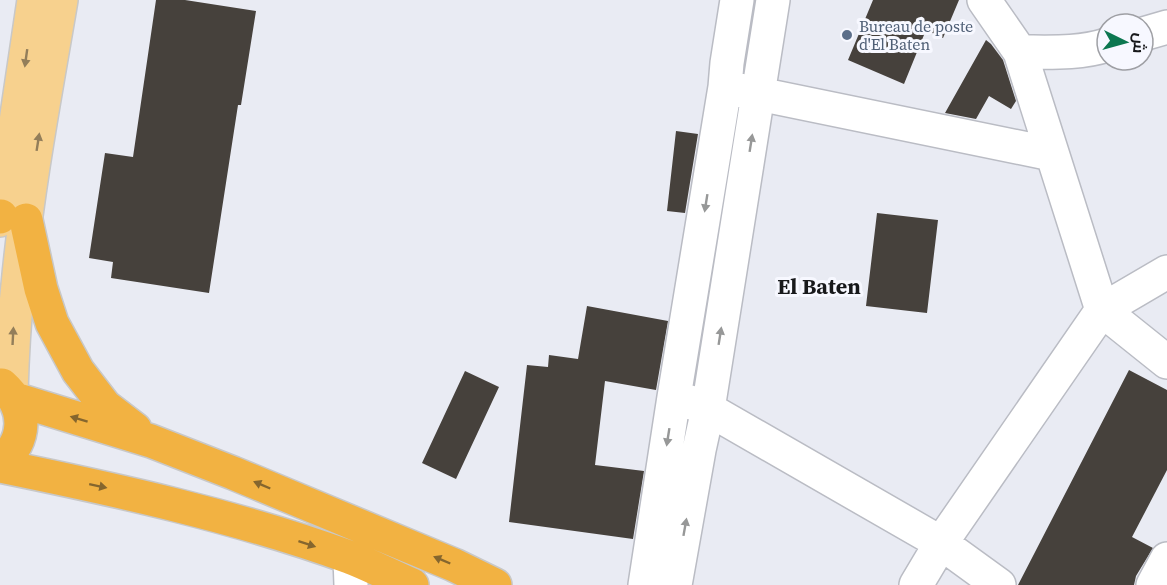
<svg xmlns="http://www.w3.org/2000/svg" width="1167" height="585" font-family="'Source Serif 4',Cairo,serif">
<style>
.building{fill:#46413c}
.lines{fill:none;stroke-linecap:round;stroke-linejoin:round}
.minor-casing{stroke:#babcc4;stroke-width:36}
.major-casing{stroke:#c8c8c8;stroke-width:36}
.highway-casing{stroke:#c8c8c8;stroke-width:36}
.minor{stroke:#fff;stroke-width:33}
.major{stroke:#f7d18e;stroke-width:33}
.highway{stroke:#f2b242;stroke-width:33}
.oneway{fill:#937e5a}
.oneway2{fill:#979898}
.oneway3{fill:#85662e}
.service-dot{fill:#5c6f8a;stroke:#f7f8ff;stroke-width:2}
.labels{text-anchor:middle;stroke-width:6;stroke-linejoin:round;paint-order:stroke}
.service-label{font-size:16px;fill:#4e5e75;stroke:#f7f8ff;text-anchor:start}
.district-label{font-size:22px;font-weight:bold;fill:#18191b;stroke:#f7f8ff}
</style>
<rect width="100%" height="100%" fill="#e9ebf3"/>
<!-- building -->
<path class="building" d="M156,0H185L256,11L241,105H238L209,293L111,278L113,262L89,258L105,153L133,157Z
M873,0H959L943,38L926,30L904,84L848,60Z
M986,40L991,44L1003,60L1016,101L1011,109L989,96L976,119L945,113Z
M676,131L698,134L685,213L667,211Z
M877,213L938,220L927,313L866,306Z
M587,306L668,321L656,390L605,381L595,465L644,471L633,539L509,522L527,365L548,367L549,355L578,359Z
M1129,370L1167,390V470L1132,537L1153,548L1136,576L1134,585H1018Z
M465,371L499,387L456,479L422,463Z"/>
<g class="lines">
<defs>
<path id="minor" d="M1143,34L1167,27
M1020,52C1049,52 1079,54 1107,45
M739,90L1052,154
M1167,272L1102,310L1167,362
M690,402L708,409L941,543L999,585
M350,558L351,585
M645,585L674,397L725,87L727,63L737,0
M675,585L699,450L708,409L773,0
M916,585L941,543L1102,310L1020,52L984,0
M1153,585L1167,559"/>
<path id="major" d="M0,220L8,176L34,0
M11,394C12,357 14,321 18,285C27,189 45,95 61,0"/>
<path id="highway" d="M0,217L1,216
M26,220L41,289L52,323L78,371L105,406L135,429
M15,399L151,441L233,473L454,565L495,585
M0,463C27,441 28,408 2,385
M0,466C117,490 236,516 349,557C370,565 391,576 412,585"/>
</defs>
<!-- minor casing -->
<use href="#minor" class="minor-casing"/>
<!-- major casing -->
<use href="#major" class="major-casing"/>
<!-- highway casing -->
<use href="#highway" class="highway-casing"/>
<!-- minor -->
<use href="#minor" class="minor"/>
<!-- major -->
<use href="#major" class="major"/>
<!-- highway -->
<use href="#highway" class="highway"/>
</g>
<!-- one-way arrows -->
<defs><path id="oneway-solid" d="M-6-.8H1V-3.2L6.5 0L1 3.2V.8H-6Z" transform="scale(1.5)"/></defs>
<g class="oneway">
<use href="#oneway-solid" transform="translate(26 58) rotate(98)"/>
<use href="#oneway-solid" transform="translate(38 142) rotate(-81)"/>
<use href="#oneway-solid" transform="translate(13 336) rotate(-87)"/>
</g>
<g class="oneway2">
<use href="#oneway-solid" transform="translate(751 143) rotate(-81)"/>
<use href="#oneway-solid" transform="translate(706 203) rotate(99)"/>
<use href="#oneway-solid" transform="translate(720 336) rotate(-81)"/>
<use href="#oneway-solid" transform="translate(668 437) rotate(99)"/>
<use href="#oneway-solid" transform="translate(685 527) rotate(-80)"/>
</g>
<g class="oneway3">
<use href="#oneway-solid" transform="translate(79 419) rotate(-163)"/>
<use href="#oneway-solid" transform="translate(262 485) rotate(-157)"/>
<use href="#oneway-solid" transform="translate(98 486) rotate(12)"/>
<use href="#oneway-solid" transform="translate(307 544) rotate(18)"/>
<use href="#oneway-solid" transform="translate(442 560) rotate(-157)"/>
</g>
<!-- markers -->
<circle class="service-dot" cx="847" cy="35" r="6"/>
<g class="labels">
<!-- service labels -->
<g class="service-label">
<text x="859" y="32">Bureau de poste<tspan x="859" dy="18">d'El Baten</tspan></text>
</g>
<!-- district labels -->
<g class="district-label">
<text x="819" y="294">El Baten</text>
</g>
</g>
<!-- north arrow -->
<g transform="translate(1125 42) rotate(95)"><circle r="28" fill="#f7f8ff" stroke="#9e9fa4" stroke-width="1.5"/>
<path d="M0-4.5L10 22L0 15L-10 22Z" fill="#0c7750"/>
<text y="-9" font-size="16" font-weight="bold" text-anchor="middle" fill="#18191b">ش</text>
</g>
</svg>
